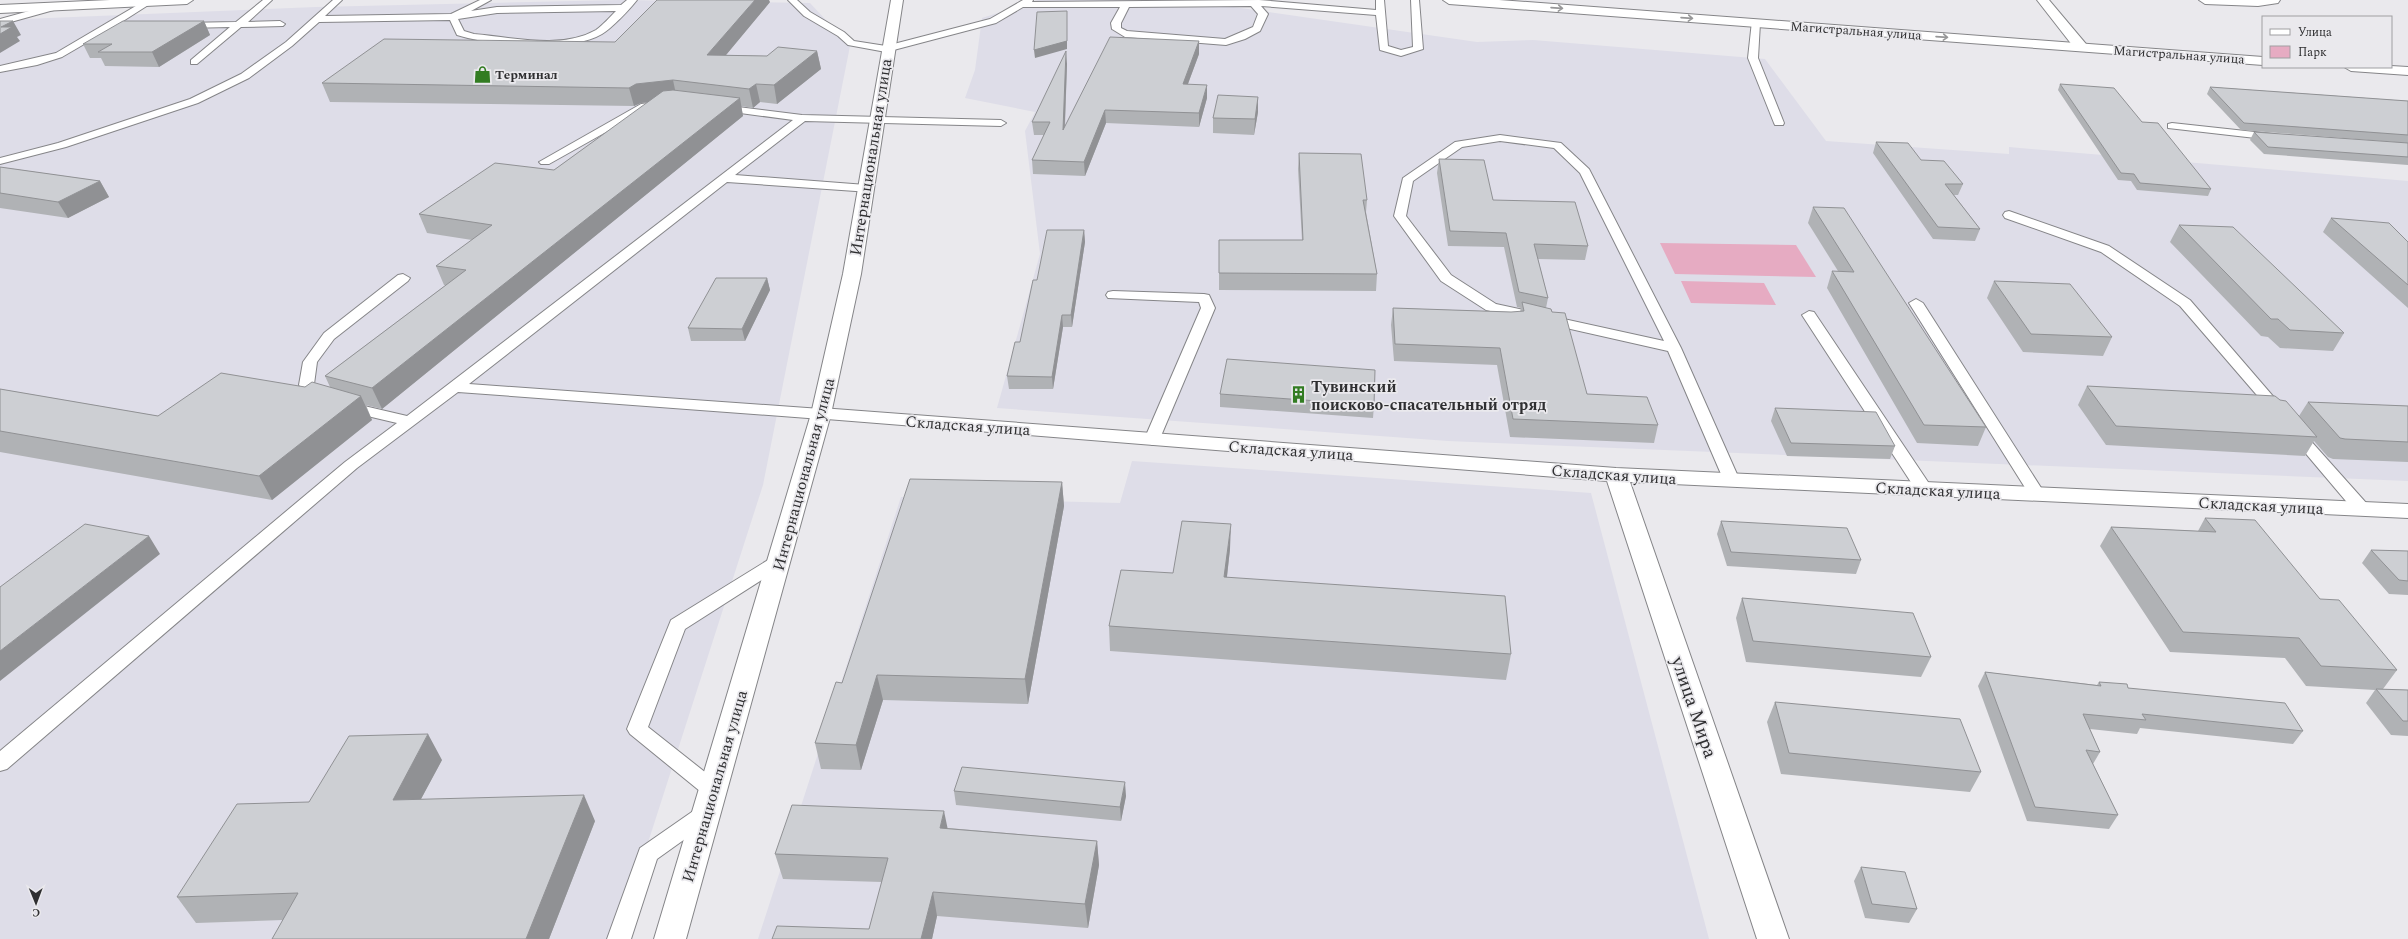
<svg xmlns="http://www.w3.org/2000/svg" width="2408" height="939" font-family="Spectral,serif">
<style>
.built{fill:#dedde8}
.green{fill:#e6abc2}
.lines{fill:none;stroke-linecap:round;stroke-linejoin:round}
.lane-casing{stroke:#858588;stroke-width:2}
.street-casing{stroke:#858588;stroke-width:2}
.secondary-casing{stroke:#858588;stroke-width:2}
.lane{fill:#fff;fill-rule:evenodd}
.street{fill:#fff;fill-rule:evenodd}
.secondary{fill:#fff;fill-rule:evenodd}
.wall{fill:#b0b2b5}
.shaded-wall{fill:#909194}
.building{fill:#cdcfd3;stroke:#909194}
.oneway{stroke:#979798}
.labels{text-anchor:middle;stroke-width:3.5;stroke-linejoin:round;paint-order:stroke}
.far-street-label{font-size:13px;fill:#2f2f31;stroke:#eae9ed}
.far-poi-label{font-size:13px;font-weight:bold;fill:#2f2f31;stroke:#eae9ed;text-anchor:start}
.street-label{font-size:16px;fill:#2f2f31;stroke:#eae9ed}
.poi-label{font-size:16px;font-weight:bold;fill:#2f2f31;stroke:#eae9ed;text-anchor:start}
.near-street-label{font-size:19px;fill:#2f2f31;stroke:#eae9ed}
</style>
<rect width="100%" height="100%" fill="#eae9ed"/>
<!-- built -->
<path class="built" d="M621,0L810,3L850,46L763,485L617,939H0V20L316,7Z
M1038,0H1118L1220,5L1477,42L1533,40L1765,59L1826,141L2009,154V147L2408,181V481L1448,441L997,408L1040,254L1025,131L1035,112L965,98L975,70L982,18Z
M1132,461L1591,493L1709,939H758L901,497L1120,503Z"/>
<!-- green -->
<path class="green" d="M1660,243L1796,245L1816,277L1675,274Z
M1681,281L1764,283L1776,305L1691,303Z"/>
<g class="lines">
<defs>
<path id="lane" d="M146,0L153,2L120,23L136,22L141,25L139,27L110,29L62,57L37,65L0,72V66L56,53Z
M263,0H272L248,22L280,21L285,24L283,26L241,27L197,64H191V60L230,27L185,28L180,25L182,23L236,22Z
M333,0H342L325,16L451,14L480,0H491L471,11L497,7L621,5L627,0H637C630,9 612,28 602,34C570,53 492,46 457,35L450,20L319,22L292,46L249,78L198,103L66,147L0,164V158L58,143L190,99L241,74L286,42ZM616,11C610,17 603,25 596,30C561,50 511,37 474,34L464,31L458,19L497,13Z
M788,0H797L810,12L844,32L854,41L886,46L990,19L1023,0H1033L1032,2L1259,0L1376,10V0H1384L1388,46L1401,50L1413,47L1411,0H1419L1423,49L1401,56L1380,50L1376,15L1261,6L1268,14L1260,31L1245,39L1226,45L1125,37L1112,29L1111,23L1120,7H1023L996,23L886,52L848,45L838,36L804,16ZM1251,6L1258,14L1253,27L1225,39L1127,31L1121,28V23L1129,7Z
M58,3L61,4V8L0,25V19Z
M1752,21L1760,23L1758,58L1784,123L1783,125H1775L1774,123L1748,58Z
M657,102L661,103V107L647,109L549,164H541L539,162L641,104Z
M722,105L802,115L1001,120L1006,123L1001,126L805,121L735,175L866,185L870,186L872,189L870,192L727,182L469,384L821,409L826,411L829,414L826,417L821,419L458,392L357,468L7,769L0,771V751L345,462L397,423L342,410L339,407L342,404L347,402L407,416L793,120L718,110V106Z
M2172,123L2273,134L2279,137L2273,140L2168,128V124Z
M1500,135L1561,143L1589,169L1681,348L1740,481L1738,485H1726L1724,481L1668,351L1486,310L1441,281L1394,216L1403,178L1455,142ZM1500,141L1554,148L1580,173L1664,341L1496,304L1451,275L1406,216L1413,181L1462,147Z
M2009,211L2109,246L2190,300L2284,409L2287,412L2284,415H2274L2180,306L2101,252L2005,218L2003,215L2005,212Z
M403,274L410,278L408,281L334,339L317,362L314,384L331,398L329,401C319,404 305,394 299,385L303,362L324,333L398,275Z
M1113,291L1204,294L1209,295L1215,308L1158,443L1152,445L1144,440L1201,308L1199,302L1108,298L1106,295L1108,292Z
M1916,299L1923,303L2045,494L2043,498H2031L2029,494L1909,303Z
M1809,311L1814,312L1930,485L1932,489L1930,493H1918L1802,315Z
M2296,428L2301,430L2368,505L2370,509L2368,513H2356L2291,436L2288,433L2291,430Z
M779,555L785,557L788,561L785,565L685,629L648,727L720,784L723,790L720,796L713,798L706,796L630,734L627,729L671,620L773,557Z
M706,804L713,807L717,813L713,819L657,859L631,939H607L640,848L699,807Z"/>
<path id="street" d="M2037,0H2049L2086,44L2088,47L2086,50H2076Z
M2199,0H2280L2278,3L2258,6L2205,4Z
M821,408L1616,468L2408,504V518L1630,482L1789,939H1757L1607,481L814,418L811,414L814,410Z"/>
<path id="secondary" d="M110,0H193L187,4L0,13V5Z
M891,0H903L861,274L831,414L686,939H654L811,414L843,274Z
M1443,0H1499L2263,57V65L1449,4Z
M2391,66L2408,67V75L2351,71L2344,67Z"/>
</defs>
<!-- lane casing -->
<use href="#lane" class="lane-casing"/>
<!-- street casing -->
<use href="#street" class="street-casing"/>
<!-- secondary casing -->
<use href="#secondary" class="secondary-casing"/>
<!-- lane -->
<use href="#lane" class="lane"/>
<!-- street -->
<use href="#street" class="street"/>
<!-- secondary -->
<use href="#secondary" class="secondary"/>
</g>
<!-- wall -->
<path class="wall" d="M770,2L726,55L767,56L817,51L821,69L777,104L760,102L753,108L741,106L743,116L382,409L366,405L372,420L272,500L0,452V389L158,416L305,387H330L325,376L446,285H444L436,266L472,240L427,233L419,214L554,170L649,102L641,103L634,106L330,102L322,83L615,42Z
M204,21L210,35L159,67L105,66L101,58H90L83,44Z
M1199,41V54L1188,84L1207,98L1199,127L1106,123L1085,176L1033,174L1032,160L1044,135H1034L1032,122L1067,64L1065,127Z
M2060,84L2142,122L2211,189L2208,196L2137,190L2131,181L2118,180L2058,90Z
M2210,87L2408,101V165L2264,154L2250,140L2254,132L2394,142L2241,130L2207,94Z
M1258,97V112L1254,135L1213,133V118Z
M1876,142L1921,160L1963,184L1958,195H1954L1980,229L1975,241L1933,239L1873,153Z
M1299,153L1367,200L1366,212L1377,274L1376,291L1219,290V240H1302L1298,169Z
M1439,159L1493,200L1588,246L1585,260L1538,259L1548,298L1546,308L1552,312L1587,394L1658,425L1654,443L1510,437L1497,365L1394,361L1391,325L1393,308L1511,312H1520L1521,308L1517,307L1504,247L1448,246L1437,173Z
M0,167L100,181L109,197L68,218L0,208Z
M1813,207L1986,427L1978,446L1917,443L1827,288L1832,271H1838L1808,223Z
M2331,218L2408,242V308L2323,232Z
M2179,225L2344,333L2333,351L2280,348L2268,337L2261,336L2170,242Z
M1084,230L1085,242L1072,327H1063L1053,389H1009L1007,376L1020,342L1037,280Z
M767,278L770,290L745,341H691L688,328Z
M1994,281L2112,337L2103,356L2023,352L1987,298Z
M2087,386L2280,400L2299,416L2308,402L2408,406V462L2333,459L2328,457L2314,441L2305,456L2106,445L2078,405Z
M1220,394L1374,405L1373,418L1220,407Z
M1775,408L1895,446L1890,459L1787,456L1771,421Z
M1062,482L1064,506L1028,704L883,700L861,770L821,769L815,743L842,683Z
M2205,518L2320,599L2397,670L2383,689L2408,690V736L2391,735L2366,703L2375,690L2306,686L2285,658L2170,652L2100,546L2111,527L2198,531Z
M1721,521L1861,560L1856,574L1727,566L1717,534Z
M1230,549L1227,577L1511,654L1506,680L1110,651L1109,626L1173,573Z
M2371,550L2408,551V595L2389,594L2362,563Z
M1742,598L1931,657L1921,677L1746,662L1736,618Z
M1985,672L2097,685L2099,682L2128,688L2303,731L2293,744L2140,728L2137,734L2090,729L2100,752L2093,764L2118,815L2109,829L2027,821L1978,686Z
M1775,702L1981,772L1970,792L1781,774L1767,722Z
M442,760L421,799L595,821L549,939H272L283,920L196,923L177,897L309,802Z
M954,791L1126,796L1121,821L956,805Z
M948,828L1097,841L1099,865L1088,928L937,916L932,939H772L869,929L882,882L783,879L775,854Z
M1861,867L1917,909L1909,923L1865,918L1854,881Z"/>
<!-- shaded-wall -->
<path class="shaded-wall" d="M755,0H769L770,2L711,73L707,55Z
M1067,11V49L1035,58L1034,50Z
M13,21L21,35L17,37L20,41L0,53V34L1,27Z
M204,21L210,35L159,67L152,52Z
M1199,41V54L1183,97V84Z
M817,51L821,69L777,104L774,85Z
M1066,51L1067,64L1064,144L1063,130Z
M673,80L677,99L641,103L634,106L629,88L636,84Z
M756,84L760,102L753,108L749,89Z
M1207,85V98L1199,127V113Z
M1258,97V112L1254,135L1255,119Z
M740,98L743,116L382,409L372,388Z
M1105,110L1106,123L1085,176L1084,162Z
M100,181L109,197L68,218L58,202Z
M1084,230L1085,242L1072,327L1071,315Z
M767,278L770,290L745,341L742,329Z
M1062,315L1063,327L1053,389L1052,377Z
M361,396L372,420L272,500L259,476Z
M1062,482L1064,506L1028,704L1025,679Z
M1231,524L1230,549L1224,602V577Z
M149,536L160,554L0,681V651Z
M877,675L883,700L861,770L856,745Z
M428,734L442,760L407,825L393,800Z
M1125,782L1126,796L1121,821L1120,807Z
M584,795L595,821L549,939H526Z
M944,811L949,835L940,828Z
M1097,841L1099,865L1088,928L1085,904Z
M933,892L937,916L932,939H921Z"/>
<!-- building -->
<path class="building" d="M657,0H755L707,55L767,56L778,47L817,51L774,85L756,84L749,89L673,80L636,84L629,88L322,83L384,39L615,42Z
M1067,11V41L1034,50L1037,12Z
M0,21H13L1,27H12L0,34Z
M123,21H204L152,52H98L112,44H83Z
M1110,37L1199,41L1183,84L1207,85L1199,113L1105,110L1084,162L1032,160L1050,122H1032L1066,51L1063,130Z
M2060,84L2114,88L2142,122L2158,123L2211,189L2140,183L2134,174L2121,173Z
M2210,87L2408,101V135L2244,123Z
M673,90L740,98L372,388L325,376L466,270L436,266L492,225L419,214L495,163L554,170L663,91Z
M1218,95L1258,97L1255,119L1213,118Z
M2254,132L2408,143V157L2268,147Z
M1876,142L1908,143L1921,160L1944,161L1963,184H1945L1980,229L1938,227Z
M1299,153L1361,154L1367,200H1363L1377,274L1219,273V240H1303Z
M1439,159L1484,160L1493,200L1575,202L1588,246L1534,244L1548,298L1519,292L1506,233L1450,231Z
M0,167L100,181L58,202L0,193Z
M1813,207L1844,208L1986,427L1924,425L1832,271L1854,272Z
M2331,218L2389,223L2408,242V285Z
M2179,225L2233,227L2344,333L2290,330L2278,319H2271Z
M1047,230H1084L1071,315H1062L1052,377L1007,376L1015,342H1020L1033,280H1037Z
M716,278H767L742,329L688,328Z
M1994,281L2070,284L2112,337L2031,334Z
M1522,302L1551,309L1552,312L1565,313L1587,394L1647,397L1658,425L1513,419L1500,348L1395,344L1393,308L1511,312L1524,311Z
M1227,359L1375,370L1374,405L1220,394Z
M221,373L305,387L312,382L361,396L259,476L0,431V389L158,416Z
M2087,386L2275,396L2280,400L2286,401L2317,437L2116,426Z
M2308,402L2408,406V442L2345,439L2340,438Z
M1775,408L1876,412L1895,446L1791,443Z
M910,479L1062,482L1025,679L877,675L856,745L815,743L836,682L842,683Z
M2205,518L2255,520L2320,599L2339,600L2397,670L2321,666L2299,638L2183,632L2111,527L2216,532Z
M1182,521L1231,524L1224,577L1505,596L1511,654L1109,626L1121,570L1173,573Z
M1721,521L1847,528L1861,560L1731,552Z
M85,524L149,536L0,651V587Z
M2371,550L2408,551V581L2399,580Z
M1742,598L1913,613L1931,657L1753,641Z
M1985,672L2101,686L2099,682L2127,684L2128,688L2285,703L2303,731L2142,714L2146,720L2083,714L2100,752L2086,750L2118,815L2035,807Z
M2376,689L2408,690V721H2403Z
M1775,702L1960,719L1981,772L1789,753Z
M428,734L393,800L584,795L526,939H272L298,893L177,897L237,804L309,802L349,736Z
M962,767L1125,782L1120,807L954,791Z
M792,805L944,811L940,828L1097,841L1085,904L933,892L921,939H772L777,926L869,929L888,858L775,854Z
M1861,867L1905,872L1917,909L1872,904Z"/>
<!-- one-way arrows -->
<defs><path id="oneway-shaft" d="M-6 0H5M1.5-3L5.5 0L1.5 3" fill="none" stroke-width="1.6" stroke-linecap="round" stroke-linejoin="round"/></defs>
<g class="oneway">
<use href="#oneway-shaft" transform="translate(1557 8) rotate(4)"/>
<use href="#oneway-shaft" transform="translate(1687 18) rotate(4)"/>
<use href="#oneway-shaft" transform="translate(1942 37) rotate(4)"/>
</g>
<!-- icons -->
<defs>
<symbol id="shop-bare" viewBox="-9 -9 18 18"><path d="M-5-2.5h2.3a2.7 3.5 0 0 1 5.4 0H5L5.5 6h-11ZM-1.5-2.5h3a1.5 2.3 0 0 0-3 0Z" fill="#327c22" stroke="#eae9ed" stroke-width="2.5" paint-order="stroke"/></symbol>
<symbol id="building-bare" viewBox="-9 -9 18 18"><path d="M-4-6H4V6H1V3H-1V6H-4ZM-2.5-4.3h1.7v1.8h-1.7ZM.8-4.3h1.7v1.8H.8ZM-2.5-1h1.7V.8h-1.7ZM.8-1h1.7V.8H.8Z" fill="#327c22" stroke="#eae9ed" stroke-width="2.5" paint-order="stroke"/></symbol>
</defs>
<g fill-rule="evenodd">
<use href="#shop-bare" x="470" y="62" width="25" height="25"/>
<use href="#building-bare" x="1286" y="382" width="25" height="25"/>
</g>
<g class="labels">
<!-- far-street labels -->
<g class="far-street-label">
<text transform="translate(1856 30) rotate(4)" y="5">Магистральная улица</text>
<text transform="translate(2179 54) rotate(4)" y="5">Магистральная улица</text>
</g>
<!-- far-poi labels -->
<g class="far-poi-label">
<text x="495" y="79">Терминал</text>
</g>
<!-- street labels -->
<g class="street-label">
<text transform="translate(870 157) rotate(-81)" y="6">Интернациональная улица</text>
<text transform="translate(968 425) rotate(4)" y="6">Складская улица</text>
<text transform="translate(1291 450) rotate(4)" y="6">Складская улица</text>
<text transform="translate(803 474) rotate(-75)" y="6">Интернациональная улица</text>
<text transform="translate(1614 474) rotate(4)" y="6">Складская улица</text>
<text transform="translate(1938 490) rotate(3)" y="6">Складская улица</text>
<text transform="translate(2261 505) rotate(3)" y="6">Складская улица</text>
<text transform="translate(714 786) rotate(-74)" y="6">Интернациональная улица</text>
</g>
<!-- poi labels -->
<g class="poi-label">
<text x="1311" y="392">Тувинский<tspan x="1311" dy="18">поисково-спасательный отряд</tspan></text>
</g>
<!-- near-street labels -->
<g class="near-street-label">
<text transform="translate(1695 707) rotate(71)" y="7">улица Мира</text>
</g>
</g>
<!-- legend -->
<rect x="2262" y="16" width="130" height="52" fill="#eae9ed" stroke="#9f9fa2"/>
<rect x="2270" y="29" width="20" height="6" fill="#ffffff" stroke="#9f9fa2"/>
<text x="2298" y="36" font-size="12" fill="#2f2f31">Улица</text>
<rect x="2270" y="46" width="20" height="12" fill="#e6abc2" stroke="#9f9fa2"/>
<text x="2298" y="56" font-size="12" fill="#2f2f31">Парк</text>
<!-- north arrow -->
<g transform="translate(36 903) rotate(179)" stroke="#eae9ed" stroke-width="3" paint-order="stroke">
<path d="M0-3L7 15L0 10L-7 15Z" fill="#2f2f31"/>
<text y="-6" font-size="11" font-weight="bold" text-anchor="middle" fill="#2f2f31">С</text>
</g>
</svg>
